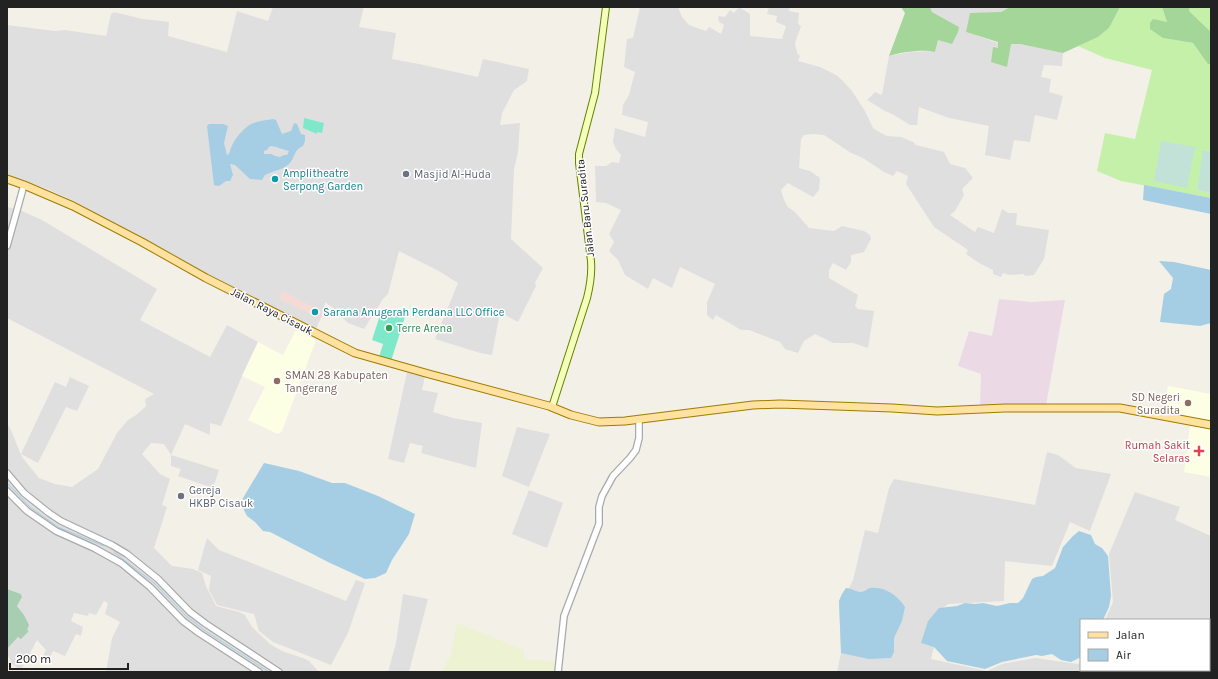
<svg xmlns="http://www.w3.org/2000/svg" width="1218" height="679" font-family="Karla,sans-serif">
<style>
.residential{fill:#e0dfdf}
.commercial{fill:#f4dbd6}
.industrial{fill:#ecd9e6}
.education{fill:#fcffe4}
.farmland{fill:#ecf2d2}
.grass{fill:#c5f0aa}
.forest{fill:#a4d599}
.wetland{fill:#c3e2d7}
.cemetery{fill:#a7ceb1}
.pitch{fill:#7fe8cb}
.water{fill:#a5cee4;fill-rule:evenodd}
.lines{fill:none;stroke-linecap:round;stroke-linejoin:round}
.stream{stroke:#a5cee4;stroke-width:1}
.tertiary-casing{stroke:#a9a9a9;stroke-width:8}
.secondary-casing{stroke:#658100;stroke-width:8}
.primary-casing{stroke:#9f7c00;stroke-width:9}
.tertiary{stroke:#fff;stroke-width:5.5}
.secondary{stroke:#f4ffb9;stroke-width:6}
.primary{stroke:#ffe1a0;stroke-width:7}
.worship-dot{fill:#6b7280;stroke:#fff;stroke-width:1.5}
.culture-dot{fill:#0f9aa8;stroke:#fff;stroke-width:1.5}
.leisure-dot{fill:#2e9e5b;stroke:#fff;stroke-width:1.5}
.education-dot{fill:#8d6e63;stroke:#fff;stroke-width:1.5}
.health-dot{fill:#e0444e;stroke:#fff;stroke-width:1.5}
.labels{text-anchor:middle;stroke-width:3;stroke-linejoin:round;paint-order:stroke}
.culture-label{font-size:11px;fill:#0d838f;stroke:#fff;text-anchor:start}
.worship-label{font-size:11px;fill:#5b616d;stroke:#fff;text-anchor:start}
.street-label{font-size:11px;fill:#222;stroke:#fff}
.leisure-label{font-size:11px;fill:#27864d;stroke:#fff;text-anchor:start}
.education-label{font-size:11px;fill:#785e54;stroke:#fff;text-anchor:start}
.health-label{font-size:11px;fill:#be3a42;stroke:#fff;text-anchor:end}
</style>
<rect width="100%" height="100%" fill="#f3f0e8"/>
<!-- residential -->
<path class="residential" d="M273,7H364L359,27L396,33L392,59L419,64L478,77L483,59L529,69L527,81L514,90L502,113L500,125L520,123L518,152L514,169L511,239L543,268L535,283L536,286L518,322L500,312L492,355L480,353L435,339L458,283L437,270L399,251L388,294L383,299L364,329L348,323L333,308L325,302L324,311L316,329L205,273L74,201L45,188L7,175V25L55,31L65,30L106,36L111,14L114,12L143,19L169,22L168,36L227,52L237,11L268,21Z
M640,7H678L682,17L689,25L706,31L709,27L721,34L724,25L719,22L718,19L719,16L725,17L730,10L734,13L739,7L750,14V36L782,39L786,26L776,22L777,16L767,14L769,7H790L789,11L799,13L798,24L801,26L795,43L797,53L800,56L798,61L820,67L836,75L842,80L852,91L865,111L873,128L879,132L887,136L901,137L913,142L916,145L944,152L950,164L965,168L973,178L962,189L964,195L955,211L950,215L975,232L978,227L994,233L1002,209L1008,213H1017L1016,225L1049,230L1044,259L1034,275L1025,276L1024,274L1009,275L1003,273L1001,277L993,274V270L979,263L966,254L968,250L934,227L906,184L908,176L897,171L893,176L884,172L863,158L851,153L824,135L813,134L804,135L801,139L799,168L810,171L820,178L819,190L813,197L788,183L781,190L784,200L788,207L795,212L809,228L834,231L842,226L864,231L870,235L871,239L864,252L851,255V262L846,270L833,263L829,270V278L858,295L855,306L858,309L874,311L868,348L853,343H833L815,334L804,341L798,353L785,349L780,342L749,330H741L716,315L713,320L707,315V302L715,284L680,267L672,288L653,278L648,289L625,275L618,260L609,251L614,242L609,234L621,210L606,203L596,202L595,166H606L612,162L619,163L621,155L616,149L613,142L615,128L645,137L648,122L622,115L623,105L629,95L635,72L624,67L627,39L633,38Z
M930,7H1010L966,32L998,43V48H993L991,62L1011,43L1020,44L1063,53L1062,66L1044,65L1041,77L1051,79L1049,92L1063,96L1057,120L1035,115L1030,142L1014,140L1010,160L985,155L989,126L949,118L919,107L917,125H910L894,115L885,111L867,100L875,92L882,95L889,56L910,52L931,51L935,52L938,40L959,27L932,12Z
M7,207L20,210L42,220L157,289L140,320L210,357L227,325L258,342L242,376L221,426L210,423V435L185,424L171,455L219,470L213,488L178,476L181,469L171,466V455L164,444L151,443L142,454L160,474L170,479L162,505L167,507L154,548L172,566L193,569L202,573L206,586L216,606L239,612L245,615L252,627L270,644L282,651L303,658L309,661L319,672H106L112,638L120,622L105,614L108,603L104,601L96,615L89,613L88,616L74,613L71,621L83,627L81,636L76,634L65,656L53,651L48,661L42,658L46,650L37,640L21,670L12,664L7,653V649L18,637L29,631L27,630L24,615L17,606L22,597L21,594L7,589V424L10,428L22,457L39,478L55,484L72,487L98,469L117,433L128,420L136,415L143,409L146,406L145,399L154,394L7,318Z
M407,372L425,376L422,390L438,393L433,412L453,418L482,423L476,468L421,453L423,446L410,443L404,463L388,459Z
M70,377L89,386L77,411L66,407L38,463L21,454L55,382L66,387Z
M517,427L550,434L529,487L502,476Z
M1047,452L1058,455L1076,468L1111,474L1090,531L1070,522L1052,566L1005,561L1004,601L948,604L928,621L934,647L931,659L987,671L1002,664L1035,658L1078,664L1081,662V670H1209V620H1105L1113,602L1109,554L1135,492L1180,507L1175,520L1211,536V672H837L841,653L839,601L842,594L846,588H849L853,580L865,530L878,533L889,488L894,479L1035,505Z
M529,490L563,503L547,548L512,534Z
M207,538L219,550L346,601L356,580L365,583L348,633L331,665L273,642L259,631L254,614L217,605L209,590L211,576L198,570Z
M403,594L428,599L409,672H388L396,643Z"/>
<!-- commercial -->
<path class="commercial" d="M282,291L322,311L319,318L279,299Z"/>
<!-- industrial -->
<path class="industrial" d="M999,299L1031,302L1065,300L1046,405L980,407L981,374L958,366L969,331L992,336Z"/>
<!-- education -->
<path class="education" d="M296,330L316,340L282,431L278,434L248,420L265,387L242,376L258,342L283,355Z
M1168,386L1211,394V421L1163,412Z
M1190,426L1211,429V477L1184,472Z"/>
<!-- farmland -->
<path class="farmland" d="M457,623L524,650V659L558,662L556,672H442L451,654Z"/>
<!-- grass -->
<path class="grass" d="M1120,7H1162L1167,22L1163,38L1193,43L1208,63L1211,64V151L1204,150L1197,190L1211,193V198L1121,181L1097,171L1105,133L1135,139L1152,70L1105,58L1078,46L1098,37L1109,28Z
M1190,7H1211V32L1189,11Z"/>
<!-- forest -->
<path class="forest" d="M901,7H930L932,12L959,27L958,32L952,44L938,40L935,52C923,49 901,52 889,56L905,13Z
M1010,7H1120L1109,28L1098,37L1063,53L1020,44H1011L1007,67L991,62L993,47L998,48V42L966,32L970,13L1001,12Z
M1162,7H1190L1189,11L1211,32V64H1208L1193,43L1163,38L1150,29V23L1153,19L1167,22Z"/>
<!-- wetland -->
<path class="wetland" d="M1161,141L1195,147L1187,188L1154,181Z
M1203,150L1211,151V193L1197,190Z"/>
<!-- cemetery -->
<path class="cemetery" d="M7,589L21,594L22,597L17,606L24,615L29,625L27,630L29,631L21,639L18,637L7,649Z"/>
<!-- pitch -->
<path class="pitch" d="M304,118L324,123L322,133L317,132V134L303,128Z
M382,309L405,317L391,361L379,357L383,344L372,340Z"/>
<!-- water -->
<path class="water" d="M273,119L276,120L282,134L291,131L294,123L297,124L301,134L305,135V141L303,146C294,149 295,158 289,164C283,170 272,171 265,175L262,180L250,179L235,165L230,164L233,175L230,181H226L219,186L214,185L207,126L209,124H223L228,126L224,143L227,155L229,154C232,142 240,131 251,124C257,121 266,120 273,119ZM271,146C275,146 284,150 289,151L287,155H284L280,157L275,156L271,154H264V151L267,150L269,147Z
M1144,185L1211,198V214L1143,200Z
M1159,261L1174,262L1211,270V323L1200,326L1160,322L1164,294L1171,289L1173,278Z
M264,463L299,471L332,483H345L378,496L415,514L409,534L392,560L386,573L375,578L365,579L328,562L270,532L263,531L255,522L247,516L241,504L243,498Z
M1079,531L1091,535L1095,544L1102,548L1108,556L1111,596L1109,607L1103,620H1081V657L1071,662L1061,660L1052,654L1042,656L1036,655L1002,662L985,669L947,661L934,647L921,643L928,621L939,608L957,606L965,603L975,604L983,603L997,606L1010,603H1018L1023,598L1032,579L1036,577L1043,576L1055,568L1063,547L1073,536Z
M846,588C851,588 856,592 861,592C864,592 867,589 870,588C885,586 898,596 905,607L902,621L894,638V652L891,658L869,659L841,653L839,601L842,594Z"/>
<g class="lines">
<!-- stream -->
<path class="stream" d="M7,483L30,507L58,527L104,546
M114,552L154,583L186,616L204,630L269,672"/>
<defs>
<path id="tertiary" d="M7,246L24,185
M7,473L24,493L49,513L61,521L112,545L127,554L158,579L190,612L206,624L279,672
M7,491L27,511L56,531L94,548L121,563L150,587L183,621L199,633L259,672
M558,672L564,616L599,524V507L602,496L613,476L630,458L636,450L639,438V419"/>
<path id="secondary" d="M552,407L587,298C590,286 592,274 591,261L579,163V154L595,93L606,7"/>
<path id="primary" d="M7,179L24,185L73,206L142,242L206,278L355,353L429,374L549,406L571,415L599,422L625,421L753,405L780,404L892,408L937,411L1005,408H1120L1211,425"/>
</defs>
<!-- tertiary casing -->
<use href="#tertiary" class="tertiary-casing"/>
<!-- secondary casing -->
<use href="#secondary" class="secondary-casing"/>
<!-- primary casing -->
<use href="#primary" class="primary-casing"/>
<!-- tertiary -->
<use href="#tertiary" class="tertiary"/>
<!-- secondary -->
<use href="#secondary" class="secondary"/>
<!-- primary -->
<use href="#primary" class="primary"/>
</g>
<!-- markers -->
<g class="worship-dot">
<circle cx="406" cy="174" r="4"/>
<circle cx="181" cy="496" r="4"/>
</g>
<g class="culture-dot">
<circle cx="275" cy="179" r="4"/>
<circle cx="315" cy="312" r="4"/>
</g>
<circle class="leisure-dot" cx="389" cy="328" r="4"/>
<g class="education-dot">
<circle cx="277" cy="381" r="4"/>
<circle cx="1188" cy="403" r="4"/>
</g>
<path class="health-dot" d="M1197 445h4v4h4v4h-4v4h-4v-4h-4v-4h4z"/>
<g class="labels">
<!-- culture labels -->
<g class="culture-label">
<text x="283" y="177">Amplitheatre<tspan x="283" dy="13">Serpong Garden</tspan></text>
<text x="323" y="316">Sarana Anugerah Perdana LLC Office</text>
</g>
<!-- worship labels -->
<g class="worship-label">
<text x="414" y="178">Masjid AI-Huda</text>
<text x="189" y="494">Gereja<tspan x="189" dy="13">HKBP Cisauk</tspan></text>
</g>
<!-- street labels -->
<g class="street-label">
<text transform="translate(585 208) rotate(-96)" y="4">Jalan Baru Suradita</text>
<text transform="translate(272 311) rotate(27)" y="4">Jalan Raya Cisauk</text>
</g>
<!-- leisure labels -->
<g class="leisure-label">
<text x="397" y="332">Terre Arena</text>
</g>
<!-- education labels -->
<g class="education-label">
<text x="285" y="379">SMAN 28 Kabupaten<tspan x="285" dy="13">Tangerang</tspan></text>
<text x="1180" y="401" text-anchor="end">SD Negeri<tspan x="1180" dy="13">Suradita</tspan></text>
</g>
<!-- health labels -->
<g class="health-label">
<text x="1190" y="449">Rumah Sakit<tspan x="1190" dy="13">Selaras</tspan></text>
</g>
</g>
<!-- border -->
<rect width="1218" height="679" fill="none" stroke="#222222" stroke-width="16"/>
<!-- legend -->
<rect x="1080" y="619" width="130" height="52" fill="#ffffff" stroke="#a7a7a7"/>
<rect x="1088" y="632" width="20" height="6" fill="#ffe1a0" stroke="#a7a7a7"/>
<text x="1116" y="639" font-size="12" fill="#222222">Jalan</text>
<rect x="1088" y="649" width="20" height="12" fill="#a5cee4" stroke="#a7a7a7"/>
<text x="1116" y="659" font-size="12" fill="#222222">Air</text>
<!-- scale -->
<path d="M10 663v6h118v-6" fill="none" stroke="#222222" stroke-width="2"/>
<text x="16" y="663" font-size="12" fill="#222222" stroke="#ffffff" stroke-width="3" paint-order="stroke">200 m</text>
</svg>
